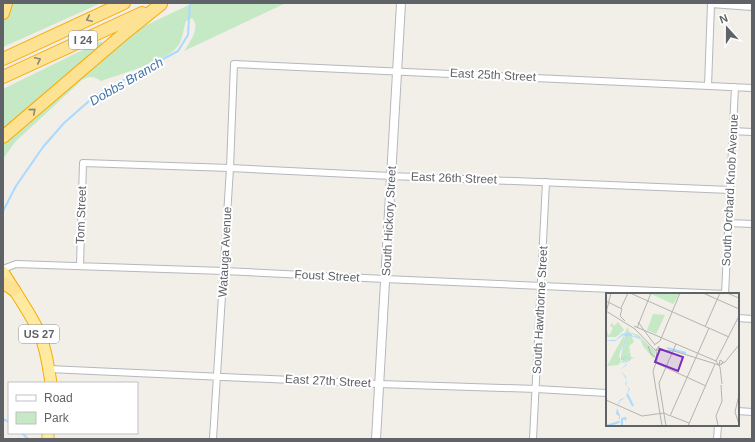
<svg xmlns="http://www.w3.org/2000/svg" width="755" height="442" font-family="Arial,sans-serif">
<style>
.green{fill:#c5e8c5}
.lines{fill:none;stroke-linecap:round;stroke-linejoin:round}
.stream{stroke:#aadaff;stroke-width:2}
.minor-casing{stroke:#b5b8bc;stroke-width:8}
.tertiary-casing{stroke:#b5b8bc;stroke-width:10}
.trunk-casing{stroke:#f9ab00;stroke-width:13}
.motorway-casing{stroke:#f9ab00;stroke-width:14}
.minor{stroke:#fff;stroke-width:6}
.tertiary{stroke:#fff;stroke-width:8}
.trunk{stroke:#feeaa1;stroke-width:11}
.motorway{stroke:#fde293;stroke-width:12}
.oneway{stroke:#8e8975}
.labels{text-anchor:middle;stroke-width:4;stroke-linejoin:round;paint-order:stroke}
.shield{fill:#fff;stroke:#8f9295;stroke-width:1}
.shield-label{font-size:11px;font-weight:bold;fill:#5f6368}
.street-label{font-size:12px;fill:#5f6368;stroke:#fff}
.water-label{font-size:13px;font-style:italic;fill:#4174aa;stroke:#fff}
.inset-river{fill:none;stroke:#aadaff;stroke-width:2}
.inset-road{fill:none;stroke:#b3b3b1;stroke-width:1}
.view{fill:#7b2cbf;fill-opacity:0.15;stroke:#7b2cbf;stroke-width:2}
.inset-edge{fill:none;stroke:#5f6368;stroke-width:2}
</style>
<rect width="100%" height="100%" fill="#f1efe8"/>
<!-- green -->
<path class="green" d="M9,3H101L3,47V22L9,6Z
M193,3H286L184,51C190,42 201,27 192,18L186,21C183,29 183,41 177,47C168,60 118,75 101,81C93,76 90,76 82,80L15,142L3,159V142L136,30Z
M101,41L104,46L3,131V89Z"/>
<g class="lines">
<!-- stream -->
<path class="stream" d="M3,211L16,186L43,147L64,123L96,95L178,51L188,35L190,3
M3,419L9,422
M22,433L28,439"/>
<defs>
<path id="minor" d="M708,86L711,4L752,7
M733,131L752,132
M728,223L752,224
M80,266L83,163L230,168L391,176L730,190
M3,269L16,264L224,271L385,279L725,294
M725,294L735,87
M738,318L752,319
M49,369L379,384L536,389L607,393
M738,411L752,412
M213,439L230,168L234,64L752,88
M533,439L546,182
M717,439L718,425"/>
<path id="tertiary" d="M376,439L401,3"/>
<path id="trunk" d="M3,272C14,290 26,307 36,326C45,343 48,364 51,383
M48,439V433"/>
<path id="motorway" d="M3,13L6,3
M3,59L124,3
M3,77L142,13
M3,137L126,32L161,4
M3,282L14,290"/>
</defs>
<!-- minor casing -->
<use href="#minor" class="minor-casing"/>
<!-- tertiary casing -->
<use href="#tertiary" class="tertiary-casing"/>
<!-- trunk casing -->
<use href="#trunk" class="trunk-casing"/>
<!-- motorway casing -->
<use href="#motorway" class="motorway-casing"/>
<!-- minor -->
<use href="#minor" class="minor"/>
<!-- tertiary -->
<use href="#tertiary" class="tertiary"/>
<!-- trunk -->
<use href="#trunk" class="trunk"/>
<!-- motorway -->
<use href="#motorway" class="motorway"/>
</g>
<!-- one-way arrows -->
<defs><path id="oneway-chevron" d="M-2-3.5L2.5 0L-2 3.5" fill="none" stroke-width="1.6" stroke-linecap="round" stroke-linejoin="round"/></defs>
<g class="oneway">
<use href="#oneway-chevron" transform="translate(89 19) rotate(155)"/>
<use href="#oneway-chevron" transform="translate(38 60) rotate(-25)"/>
<use href="#oneway-chevron" transform="translate(33 111) rotate(-41)"/>
</g>
<g class="labels">
<!-- shield labels -->
<g class="shield">
<rect x="69" y="31" width="28" height="18" rx="3"/>
<rect x="19" y="325" width="40" height="18" rx="3"/>
</g>
<g class="shield-label">
<text x="83" y="44">I 24</text>
<text x="39" y="338">US 27</text>
</g>
<!-- street labels -->
<g class="street-label">
<text transform="translate(493 75) rotate(3)" y="4">East 25th Street</text>
<text transform="translate(454 178) rotate(2)" y="4">East 26th Street</text>
<text transform="translate(730 190) rotate(-87)" y="4">South Orchard Knob Avenue</text>
<text transform="translate(81 215) rotate(-88)" y="4">Tom Street</text>
<text transform="translate(389 221) rotate(-87)" y="4">South Hickory Street</text>
<text transform="translate(225 252) rotate(-87)" y="4">Watauga Avenue</text>
<text transform="translate(327 276) rotate(3)" y="4">Foust Street</text>
<text transform="translate(540 310) rotate(-87)" y="4">South Hawthorne Street</text>
<text transform="translate(328 381) rotate(3)" y="4">East 27th Street</text>
</g>
<!-- water labels -->
<g class="water-label">
<text transform="translate(126 81) rotate(-30)" y="5">Dobbs Branch</text>
</g>
</g>
<!-- overview -->
<g transform="translate(606 293)">
<rect width="133" height="133" fill="#f1efe8"/>
<path d="M74,0L67,11L45,1L46,0ZM47,21L59,22L50,41L41,37ZM12,29L18,37L10,44H0V36L3,43L7,35L4,33L6,30L8,33ZM22,34L23,39L32,42L49,58L48,66L37,53L34,45L24,40L28,49L23,53L25,64L28,65L16,70V60L20,46L18,41ZM18,42L19,47L13,62L15,69L12,72L1,73Z" fill="#c5e8c5"/>
<path d="M24,40L27,43L34,44V45L35,46L21,42L16,60V66L19,63L25,67L21,69H18L21,72L14,77L20,84L21,87L20,92L24,96L20,104L14,108L11,115L14,123L13,128L17,130L16,133L17,130L13,129V123L10,121L11,115L13,108L15,106L20,104L23,96L19,91L21,87L14,77L20,72L18,69L24,67L19,64L18,67H15V65L17,53L20,43L17,42L12,46L9,48H5L0,47H10L16,41Z" fill="#aadaff"/>
<path class="inset-river" d="M61,55L80,60M21,101L27,113M0,133L13,129M16,133V126L19,125L20,127"/>
<path class="inset-road" d="M24,0L123,44M97,0L133,16M121,0L133,5M0,8L16,16M15,15L22,0M16,16L14,23L19,28M0,18L29,36L49,57L68,58L113,72L119,69L133,52M0,20L5,0M32,29L49,52M28,33L110,68L114,74L116,91M99,34L114,0M31,35L45,0M48,52L54,48L74,0M42,53L45,61L51,65M52,57L53,53L50,57L51,67L47,78L56,133M110,68L133,23M50,70L100,93M113,73L114,67L117,69L115,72M133,102L129,119L133,131M0,107L36,123L58,120L64,123M64,123L103,35M65,123L83,130M112,132L110,123L116,108L115,92M60,133L53,90L70,51M82,133L109,71"/>
<path class="view" d="M54,56L77,64L72,78L49,69Z"/>
<rect width="133" height="133" class="inset-edge"/>
</g>
<!-- border -->
<rect width="755" height="442" fill="none" stroke="#5f6368" stroke-width="8"/>
<!-- legend -->
<rect x="8" y="382" width="130" height="52" fill="#ffffff" stroke="#bfc1c3"/>
<rect x="16" y="395" width="20" height="6" fill="#ffffff" stroke="#bfc1c3"/>
<text x="44" y="402" font-size="12" fill="#5f6368">Road</text>
<rect x="16" y="412" width="20" height="12" fill="#c5e8c5" stroke="#bfc1c3"/>
<text x="44" y="422" font-size="12" fill="#5f6368">Park</text>
<!-- north arrow -->
<g transform="translate(727 28) rotate(339)" stroke="#ffffff" stroke-width="3" paint-order="stroke">
<path d="M0-3L7 15L0 10L-7 15Z" fill="#5f6368"/>
<text y="-6" font-size="11" font-weight="bold" text-anchor="middle" fill="#5f6368">N</text>
</g>
</svg>
